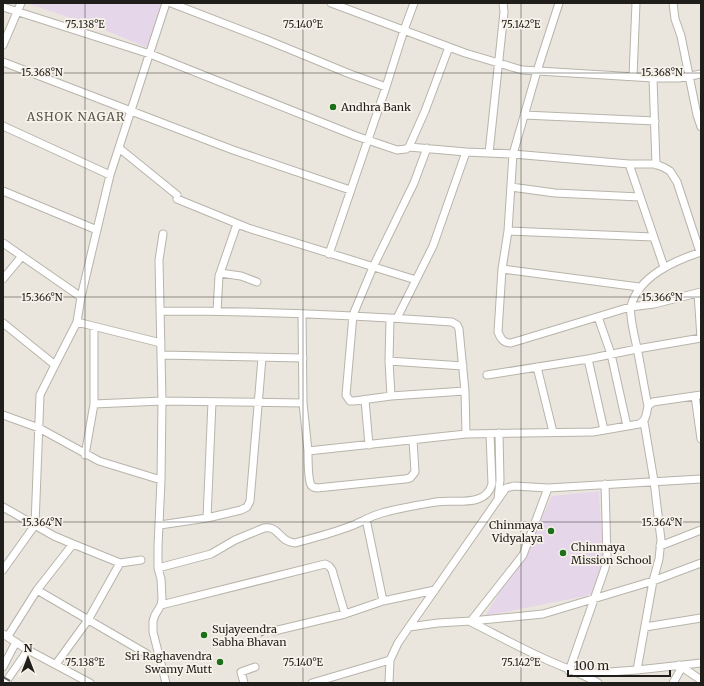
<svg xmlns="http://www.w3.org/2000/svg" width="704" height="686" font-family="Merriweather,serif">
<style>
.education{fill:#e6d6e9}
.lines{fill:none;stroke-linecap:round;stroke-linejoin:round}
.minor-casing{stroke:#b8b4ab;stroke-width:9}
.path{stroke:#817e78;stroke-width:1;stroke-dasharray:4 2;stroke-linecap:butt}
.minor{stroke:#fff;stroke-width:7}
.rail{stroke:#6f6d67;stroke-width:2;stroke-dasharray:8 4;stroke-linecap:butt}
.ticks{fill:none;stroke:#201e1b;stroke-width:1;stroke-opacity:0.45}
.poi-dot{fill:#1d7019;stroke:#f8f3ea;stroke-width:1.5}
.labels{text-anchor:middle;stroke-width:3.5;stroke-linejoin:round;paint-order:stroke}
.poi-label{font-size:11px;fill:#201e1b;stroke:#f8f3ea;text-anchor:start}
.neighbourhood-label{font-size:12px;letter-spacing:1px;fill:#59564e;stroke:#f8f3ea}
.ticks-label{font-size:10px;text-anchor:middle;fill:#201e1b;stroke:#f8f3ea;stroke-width:3.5;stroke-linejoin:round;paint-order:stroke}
</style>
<rect width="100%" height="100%" fill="#eae6dd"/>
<!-- education -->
<path class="education" d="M32,3H163L148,48L95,26L32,5Z
M599,491L603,563L595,594L485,616L530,543L552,496Z"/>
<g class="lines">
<defs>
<path id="minor" d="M171,3L267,40L350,74L386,87
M331,3L465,53L522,70L653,78H679L701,74
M559,3L537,71L513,154L508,231L502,269L498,332C501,339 503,343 511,343L630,307L654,304L701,292
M673,3L675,19L681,36L697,115L701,127
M3,7L150,54L356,136L397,150L406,149L409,147L466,152
M3,45L21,3
M3,62L233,150L350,190
M633,76L636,3
M653,78L656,165
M524,115L655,121
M3,126L110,175
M409,147L425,111L449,47
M119,148L177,195
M427,148L414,183L373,267L353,315L346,395L350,401H354L391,396L465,391
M489,153L504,12L503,3
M629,164L664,267
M511,187L555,193L640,197
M3,191L97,230
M177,199L248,228L416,280
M508,231L653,237
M163,234L159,260L162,401L161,480L158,547V568L161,579L162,599L161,605L155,615L153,621V632L166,683
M3,243L81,297L77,322L55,365
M329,254L386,87L404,30L414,3
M502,269L639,287
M220,273L241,276L257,282
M3,279L22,256
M698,293L701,338
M81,297L110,175L166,3
M160,311C258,311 355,315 452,322L457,325L459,329L465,391L466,434
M217,311L219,276L237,224
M302,314L303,403
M598,317L611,354L627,426
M397,318L433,246L466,152L513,154L629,164H655L663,167L670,171L677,182L700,252
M390,319L389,361L391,396
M77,322L161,343
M3,323L55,365L40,395L35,525L3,570
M161,355L303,358
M588,359L604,430
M389,361L463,366
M537,367L553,432
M487,375L588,359L637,349L701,338
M695,396L701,439
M365,400L369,445
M94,404L162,401L303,403L308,451L466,434L593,432L639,424C647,420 646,414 648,406L653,402L701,395
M648,406C644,387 641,367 637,348C635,339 629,314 631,306C639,276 674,261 701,252
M3,415L39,428L99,461L161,480
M308,451C308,459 308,479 311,485C313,488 314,487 317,488L405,479L410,478L415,472L413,440
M85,455L94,404V327
M498,499L500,480L499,433
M3,507L54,536L73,544L120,563L141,560
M207,518L212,402
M366,519L383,601
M160,525L207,518L241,510L247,507L250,501L262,358
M660,546L701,530
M158,568L211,554L235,540L264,528C279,525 279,542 295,543C313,538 333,533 351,526C361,522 371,516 382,513C399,508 418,505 436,502C454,499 486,508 492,484L490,434
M37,590L147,654
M161,605L325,564L329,566L332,570L345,614
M471,621L523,555L548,488L701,479
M471,622C495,634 520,648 545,659C562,667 581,673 598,683
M409,627L506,488L514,486L548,488
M645,627L701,618
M274,631L345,614L383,601L435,590
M3,634L28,650L90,683
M8,636L37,590L73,544
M56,664L88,620L120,563
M679,665L701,680
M3,667L16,642
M637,670L701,663
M569,671L605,568L607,558L605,484
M581,674L637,670L653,581L659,559L661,540L654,481L644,422
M5,683L28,650
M244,683L241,672L255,667
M312,683L390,660L398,643L409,627L438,623L471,621L543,614L653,581L701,563
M389,683L390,660
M673,683L682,667"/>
</defs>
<!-- minor casing -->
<use href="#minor" class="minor-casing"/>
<!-- path -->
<path class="path" d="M261,636L268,633"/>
<!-- minor -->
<use href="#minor" class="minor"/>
<!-- rail -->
<path class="rail" d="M3,677L14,683"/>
</g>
<!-- ticks -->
<path class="ticks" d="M85,3V683M303,3V683M521,3V683M3,73H701M3,297H701M3,522H701"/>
<!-- markers -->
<g class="poi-dot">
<circle cx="333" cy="107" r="4"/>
<circle cx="551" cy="531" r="4"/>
<circle cx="563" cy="553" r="4"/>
<circle cx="204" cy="635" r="4"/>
<circle cx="220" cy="662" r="4"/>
</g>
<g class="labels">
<!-- poi labels -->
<g class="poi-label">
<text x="341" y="111">Andhra Bank</text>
<text x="543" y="529" text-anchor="end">Chinmaya<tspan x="543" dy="13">Vidyalaya</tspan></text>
<text x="571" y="551">Chinmaya<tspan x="571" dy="13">Mission School</tspan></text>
<text x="212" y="633">Sujayeendra<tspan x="212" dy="13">Sabha Bhavan</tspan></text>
<text x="212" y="660" text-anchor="end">Sri Raghavendra<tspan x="212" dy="13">Swamy Mutt</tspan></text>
</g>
<!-- neighbourhood labels -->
<g class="neighbourhood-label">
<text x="76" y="121">ASHOK NAGAR</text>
</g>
</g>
<g class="ticks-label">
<text x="85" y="28">75.138°E</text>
<text x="303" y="28">75.140°E</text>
<text x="521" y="28">75.142°E</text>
<text x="42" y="76">15.368°N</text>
<text x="662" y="76">15.368°N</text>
<text x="42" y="301">15.366°N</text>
<text x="662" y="301">15.366°N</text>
<text x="42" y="526">15.364°N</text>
<text x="662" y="526">15.364°N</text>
<text x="85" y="666">75.138°E</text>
<text x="303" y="666">75.140°E</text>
<text x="521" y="666">75.142°E</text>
</g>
<!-- border -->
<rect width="704" height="686" fill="none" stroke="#201e1b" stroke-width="8"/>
<!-- north arrow -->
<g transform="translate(28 658)" stroke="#f8f3ea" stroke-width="3" paint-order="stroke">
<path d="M0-3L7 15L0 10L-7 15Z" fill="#201e1b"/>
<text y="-6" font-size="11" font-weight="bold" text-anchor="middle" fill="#201e1b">N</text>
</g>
<!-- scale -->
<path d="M568 670v6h102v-6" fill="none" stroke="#201e1b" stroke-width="2"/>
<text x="574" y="670" font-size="12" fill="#201e1b" stroke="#f8f3ea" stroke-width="3" paint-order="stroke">100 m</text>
</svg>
